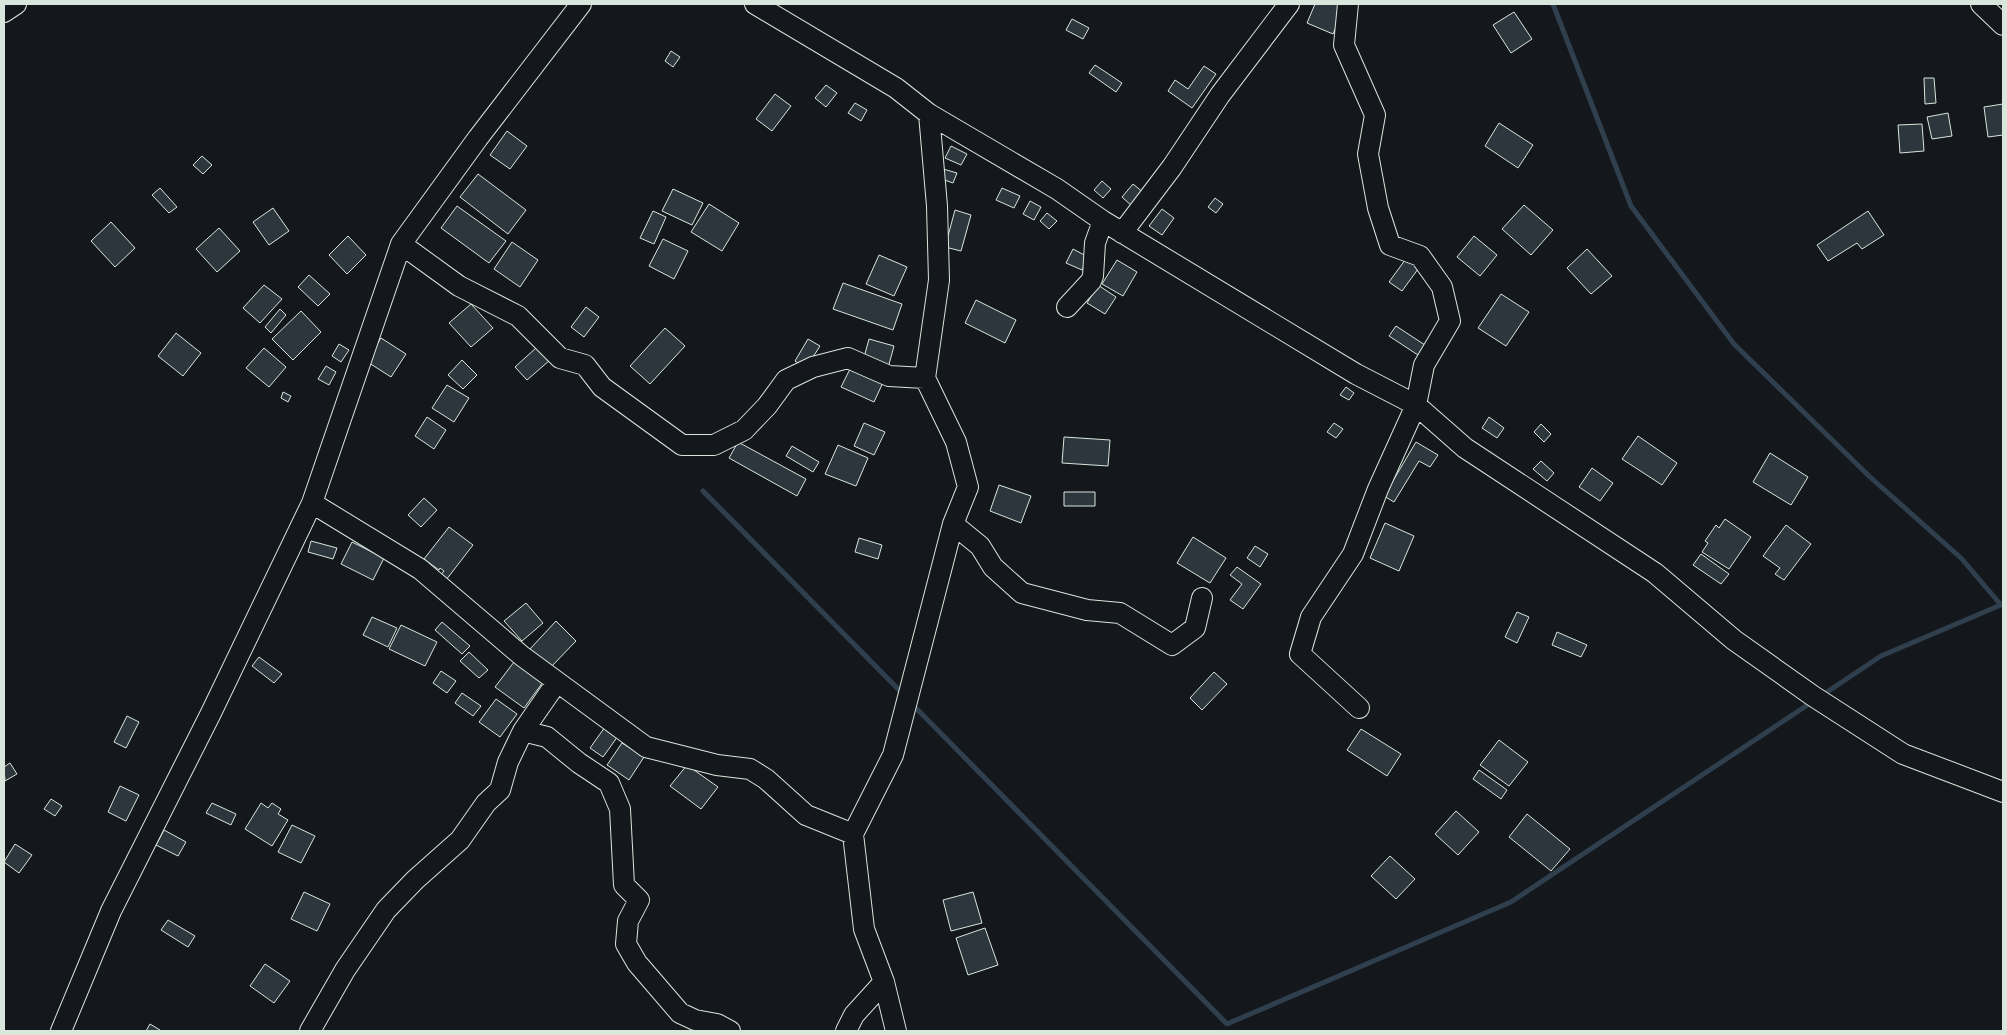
<svg xmlns="http://www.w3.org/2000/svg" width="2007" height="1035" font-family="Quicksand,sans-serif">
<style>
.lines{fill:none;stroke-linecap:round;stroke-linejoin:round}
.stream{stroke:#2f3f4d;stroke-width:5}
.building{fill:#2c363c;stroke:#d8e6dc}
.minor-casing{stroke:#d8e6dc;stroke-width:22}
.minor{stroke:#14181c;stroke-width:20}
</style>
<rect width="100%" height="100%" fill="#14181c"/>
<g class="lines">
<!-- stream -->
<path class="stream" d="M1553,4L1631,206L1734,344L1870,477L1961,558L2001,605
M703,491L903,694
M1821,696L1881,656L2003,604
M912,704L1227,1024L1511,902L1812,702"/>
</g>
<!-- building -->
<path class="building" d="M1315,4H1346L1333,34L1307,23Z
M1514,12L1532,39L1511,53L1493,25Z
M1072,19L1089,28L1083,39L1066,30Z
M671,51L680,57L673,67L665,61Z
M1095,65L1122,83L1116,92L1089,73Z
M1204,66L1216,74L1192,108L1168,91L1175,80L1188,89Z
M1924,78H1934L1936,103L1925,104Z
M826,85L837,93L826,107L815,98Z
M775,94L791,106L772,131L756,119Z
M855,103L867,110L861,121L848,113Z
M2003,104V135L1988,137L1984,107Z
M1948,113L1952,136L1932,139L1927,117Z
M1499,123L1533,145L1518,168L1485,146Z
M1922,124L1924,151L1900,153L1898,125Z
M507,131L527,146L510,169L490,155Z
M951,146L967,154L961,165L945,158Z
M202,156L212,165L203,174L193,165Z
M943,169L957,173L953,183L939,178Z
M478,174L526,210L508,234L460,197Z
M1102,181L1111,189L1103,198L1094,190Z
M1133,184L1144,193L1133,207L1122,197Z
M160,188L177,207L169,213L152,195Z
M1002,188L1020,196L1014,208L996,200Z
M673,189L703,203L692,225L662,211Z
M1215,198L1223,204L1216,213L1208,207Z
M1030,201L1041,207L1034,220L1023,214Z
M709,204L739,223L722,251L691,232Z
M1524,205L1553,230L1531,255L1502,229Z
M457,206L506,241L489,263L441,228Z
M273,208L289,231L269,245L253,222Z
M1162,209L1174,218L1162,235L1149,226Z
M955,210L971,215L961,251L945,247Z
M653,211L666,217L654,244L640,238Z
M1868,211L1884,235L1862,249L1857,243L1828,261L1817,245Z
M1047,213L1057,221L1049,229L1040,221Z
M111,222L135,248L115,267L91,241Z
M219,228L240,251L217,272L196,249Z
M348,236L366,255L347,274L329,255Z
M1474,236L1497,255L1480,276L1457,257Z
M663,239L688,251L674,279L649,266Z
M512,242L538,260L520,287L494,269Z
M1073,249L1088,257L1082,270L1066,263Z
M1587,249L1612,276L1591,294L1567,268Z
M879,255L907,267L894,296L866,284Z
M1408,256L1421,265L1402,291L1389,282Z
M1117,260L1137,272L1123,296L1102,284Z
M309,275L330,294L318,306L298,287Z
M843,283L902,304L893,330L833,309Z
M264,285L282,299L260,323L243,308Z
M1098,285L1116,297L1105,314L1087,303Z
M1501,294L1529,312L1506,346L1478,328Z
M976,300L1016,320L1005,343L965,323Z
M471,304L493,328L471,347L449,323Z
M586,307L599,317L584,337L571,327Z
M280,309L286,315L271,333L265,327Z
M301,311L321,332L293,360L272,339Z
M1396,326L1428,347L1421,357L1389,336Z
M665,328L685,346L650,384L630,366Z
M176,333L201,353L183,376L158,356Z
M381,338L406,354L391,377L366,361Z
M808,339L820,346L806,368L795,361Z
M869,339L894,346L888,368L863,361Z
M339,344L349,350L341,362L332,356Z
M537,347L550,360L527,380L515,367Z
M264,348L286,367L269,387L246,368Z
M462,360L477,375L463,389L448,375Z
M853,363L885,378L874,402L841,387Z
M326,366L336,372L329,385L318,379Z
M447,385L469,398L454,422L432,408Z
M1346,387L1354,393L1349,400L1340,395Z
M283,392L291,396L288,402L281,398Z
M427,417L446,430L434,449L415,436Z
M1489,417L1504,428L1497,438L1482,428Z
M864,423L885,432L874,455L854,446Z
M1334,423L1343,429L1336,438L1327,432Z
M1541,424L1551,434L1544,442L1534,432Z
M1638,436L1677,463L1662,485L1622,459Z
M1064,437L1110,440L1108,466L1062,463Z
M738,442L806,479L797,496L729,458Z
M1416,442L1438,455L1430,467L1419,461L1394,502L1384,496Z
M838,445L868,458L856,486L825,474Z
M792,446L819,462L813,472L786,456Z
M1770,453L1808,477L1791,505L1753,482Z
M1541,461L1554,473L1547,481L1533,469Z
M1592,468L1613,483L1600,501L1579,487Z
M999,485L1031,496L1021,523L990,511Z
M1064,492H1095V506H1064Z
M424,498L437,510L421,527L408,515Z
M1725,519L1751,537L1729,569L1702,552L1708,543L1705,541L1716,525L1719,528Z
M1385,523L1414,536L1399,571L1370,558Z
M1786,525L1811,544L1784,580L1775,574L1780,568L1763,556Z
M449,527L473,545L446,580L440,576L444,571L440,568L439,570L424,559Z
M1193,537L1226,558L1210,583L1177,563Z
M859,538L882,545L878,559L855,552Z
M311,541L337,548L333,559L308,552Z
M352,542L384,558L373,580L341,564Z
M1255,546L1268,554L1260,567L1247,558Z
M1701,554L1729,574L1721,584L1693,565Z
M1237,567L1261,584L1243,609L1230,600L1242,584L1230,575Z
M526,603L543,623L522,641L504,621Z
M1517,612L1529,617L1517,643L1505,637Z
M372,617L397,628L388,647L363,635Z
M556,621L576,641L550,668L530,649Z
M442,622L470,646L462,654L435,630Z
M401,625L437,642L425,666L389,649Z
M1557,632L1587,645L1581,657L1552,645Z
M469,652L488,670L479,678L460,661Z
M259,657L282,674L274,683L252,666Z
M514,662L543,682L524,708L495,687Z
M441,671L456,681L447,693L433,683Z
M1214,672L1227,684L1202,710L1190,698Z
M462,693L481,706L473,716L455,703Z
M496,699L517,714L500,737L479,722Z
M127,716L139,722L126,748L114,742Z
M605,727L618,736L603,757L590,748Z
M1361,729L1401,754L1387,776L1347,750Z
M1499,740L1528,762L1509,786L1480,765Z
M622,743L644,757L629,780L607,765Z
M10,763L17,774L5,781L4,767Z
M687,765L718,787L701,809L670,786Z
M1479,770L1507,790L1501,799L1473,779Z
M120,786L139,795L126,821L108,812Z
M51,799L62,806L55,816L44,809Z
M212,803L236,814L231,825L206,813Z
M261,803L268,808L272,803L281,809L278,814L288,820L272,846L245,829Z
M1456,811L1479,832L1458,855L1435,834Z
M1527,814L1570,849L1551,871L1509,837Z
M292,825L315,836L301,863L278,852Z
M164,830L186,842L178,856L156,845Z
M15,844L32,855L19,873L4,862Z
M1390,856L1415,879L1396,899L1371,876Z
M304,892L330,904L317,931L291,919Z
M973,892L982,923L951,931L943,900Z
M168,920L195,936L188,947L161,930Z
M985,928L998,965L968,975L956,938Z
M265,964L290,981L274,1003L250,986Z
M150,1024L160,1030V1031H146Z"/>
<g class="lines">
<defs>
<path id="minor" d="M755,4L896,88L929,114L1057,189L1103,221L1356,374L1416,405L1465,448L1655,573L1734,640L1813,696L1903,754L2003,792
M1348,4L1344,45L1375,115L1368,154L1378,208L1390,245L1420,256L1442,287L1450,321L1424,365L1416,405L1378,489L1353,554L1311,617L1300,654L1359,708
M1981,4L2003,25
M4,12L16,4
M1122,233L1172,167L1220,95L1289,4
M401,244L459,286L518,316L560,358L585,365L602,387L682,445H714L744,430L767,406L786,380L813,367L848,358L889,376L925,378
M1067,307L1091,281L1093,276L1095,243L1103,221
M312,503L420,569L522,656L646,747L717,765L750,769L766,779L806,815L853,834
M953,524L980,546L993,567L1022,593L1087,610L1120,613L1172,645L1195,628L1202,598
M523,731L547,737L579,763L609,783L620,809L624,885L639,900L628,921L626,944L637,963L680,1013L695,1020L717,1024L730,1031
M61,1031L111,911L211,713L312,503L401,244L478,138L581,4
M310,1031L345,970L386,910L415,880L460,840L486,803L500,790L508,762L523,731L557,682
M846,1031L854,1015L884,982
M896,1031L884,982L864,929L853,834L893,755L953,524L968,487L956,442L925,378L939,280L937,206L929,114"/>
</defs>
<!-- minor casing -->
<use href="#minor" class="minor-casing"/>
<!-- minor -->
<use href="#minor" class="minor"/>
</g>
<!-- border -->
<rect width="2007" height="1035" fill="none" stroke="#d8e6dc" stroke-width="10"/>
</svg>
